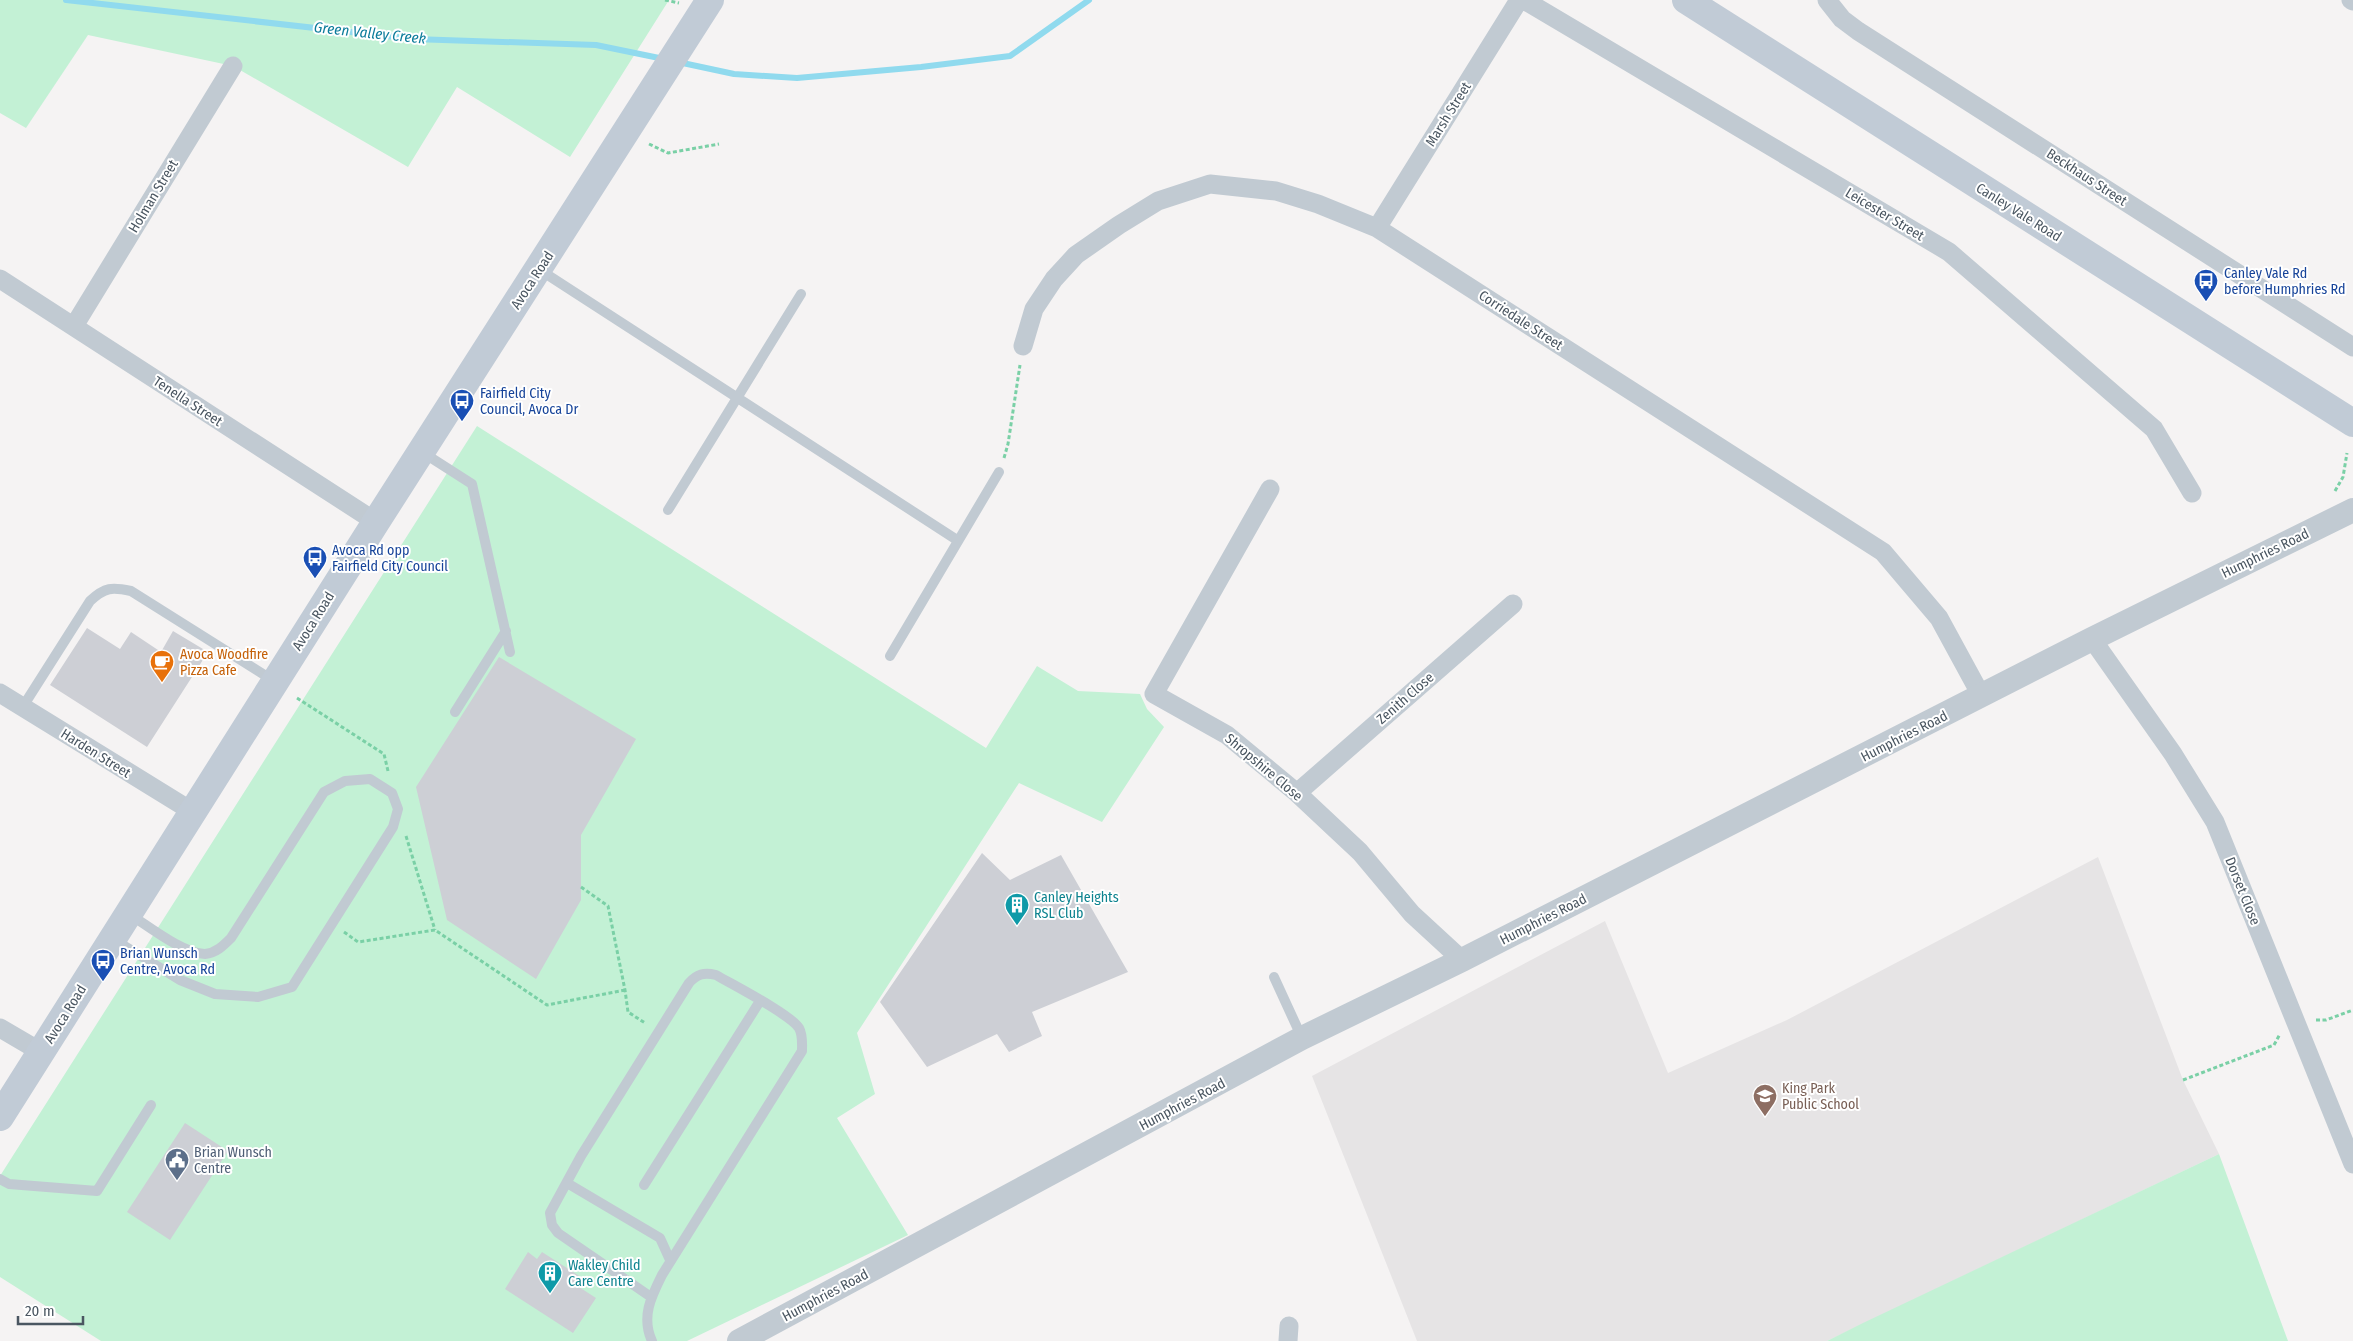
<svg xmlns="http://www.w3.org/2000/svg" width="2353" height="1341" font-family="'Fira Sans Condensed',sans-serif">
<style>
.education{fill:#e6e4e5}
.green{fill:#c3f1d5}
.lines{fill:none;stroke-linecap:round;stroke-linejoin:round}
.stream{stroke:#90daee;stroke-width:6}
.building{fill:#cdcfd5}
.path{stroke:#7ad0a6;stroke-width:3;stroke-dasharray:4 2.5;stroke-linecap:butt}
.service{stroke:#c1cad2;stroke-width:10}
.minor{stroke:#c1cad2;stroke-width:19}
.tertiary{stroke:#c1cad2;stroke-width:24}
.secondary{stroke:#c1cbd6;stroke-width:28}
.labels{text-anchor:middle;stroke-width:4;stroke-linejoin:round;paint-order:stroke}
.street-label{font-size:14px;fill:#4a5661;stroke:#fff}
.transit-label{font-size:14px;fill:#164399;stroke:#fff;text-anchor:start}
.food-label{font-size:14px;fill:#c56008;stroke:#fff;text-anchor:start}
.culture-label{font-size:14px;fill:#0d838f;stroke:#fff;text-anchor:start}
.education-label{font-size:14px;fill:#785e54;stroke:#fff;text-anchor:start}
.service-label{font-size:14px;fill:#4e5e75;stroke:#fff;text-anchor:start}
.water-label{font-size:15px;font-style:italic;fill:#0c7c9b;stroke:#fff}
</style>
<rect width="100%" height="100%" fill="#f5f3f3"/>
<!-- education -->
<path class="education" d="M2098,857L2183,1080L2219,1154L1827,1341H1417L1312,1076L1605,921L1668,1073L1787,1020Z"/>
<!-- green -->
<path class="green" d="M0,0H669L570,157L457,87L408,167L233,66L88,35L26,128L0,113Z
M477,426L986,748L1037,666L1078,691L1140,694L1147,709L1164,727L1102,822L1019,783L857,1033L875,1094L837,1118L908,1235L687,1341H101L0,1277V1176Z
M2219,1154L2288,1341H1827L1863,1323Z"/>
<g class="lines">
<!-- stream -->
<path class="stream" d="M66,0L413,39L596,45L664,59
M678,62L734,74L797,78L921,67L1010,56L1089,0"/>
</g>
<!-- building -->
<path class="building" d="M87,628L120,649L131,632L161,652L173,631L208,652L147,747L50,685Z
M499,657L636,739L581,835V900L536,979L447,920L416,787Z
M982,853L1010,880L1061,855L1128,972L1032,1012L1042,1036L1009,1052L997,1034L927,1067L880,1002Z
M185,1123L228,1151L170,1240L127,1212Z
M528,1252L537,1259L542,1252L584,1279L579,1287L596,1298L573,1333L505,1289Z"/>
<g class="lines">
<!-- path -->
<path class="path" d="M665,0L679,3
M649,144L668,153L719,144
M1004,458L1008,444L1020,365
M2335,491L2343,477L2347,453
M297,698L384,754L388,771
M406,836L435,930
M581,887L608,906L625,990L628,1012L645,1023
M344,932L358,942L435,930L547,1005L625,990
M2316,1020H2326L2353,1010
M2183,1080L2274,1045L2280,1034"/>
<!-- service -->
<path class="service" d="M540,270L957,540
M422,452L472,484L510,652
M668,510L801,294
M890,656L999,472
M22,708L90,601C105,587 112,587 131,591L274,681
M455,712L506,631
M113,939L180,980L215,994L258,997L292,987L393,827L398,809L392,793L370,779L345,781L324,792L231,938C223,946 216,953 205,954C183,954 147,925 129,914
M1274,977L1302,1038
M0,1179L9,1184L97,1191L151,1105
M567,1183L660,1238L670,1260
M644,1185L760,1001
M651,1297L558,1233L552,1225L550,1213L581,1156L689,983C697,974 704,972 716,975C733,985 790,1014 799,1028C803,1035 802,1044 802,1051L662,1275C651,1297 641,1317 652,1341"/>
<!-- minor -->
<path class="minor" d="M1524,0L1949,252L2154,429L2192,493
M1827,0L1842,19L1858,31L2353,347
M2351,0L2353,1
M1377,228L1519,0
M0,279L376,522
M74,326L233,66
M1023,346L1034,309L1054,279L1076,255L1119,225L1158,201L1210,184L1276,191L1318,204L1377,228L1883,552L1939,618L1982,697
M1270,489L1154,694L1227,735L1297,793L1360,852L1412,914L1462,960
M2092,639L2173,754L2215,822L2353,1164
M0,693L193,812
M1297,793L1513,604
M0,1028L41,1052
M1288,1341L1289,1326"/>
<!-- tertiary -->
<path class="tertiary" d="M739,1341L1302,1038L1462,960L2092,639L2353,510"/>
<!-- secondary -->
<path class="secondary" d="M1686,0L2353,423
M0,1117L376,522L710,0"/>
</g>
<!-- icons -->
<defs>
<symbol id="bus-pin" viewBox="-11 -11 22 30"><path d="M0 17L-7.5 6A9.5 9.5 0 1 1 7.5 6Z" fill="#1a4fb4" stroke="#fff"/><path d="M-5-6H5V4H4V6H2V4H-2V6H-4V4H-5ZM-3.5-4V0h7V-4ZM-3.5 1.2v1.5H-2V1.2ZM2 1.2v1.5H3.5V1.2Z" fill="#fff"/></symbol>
<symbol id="cafe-pin" viewBox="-11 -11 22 30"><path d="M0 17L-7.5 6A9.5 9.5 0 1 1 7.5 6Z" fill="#e8710a" stroke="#fff"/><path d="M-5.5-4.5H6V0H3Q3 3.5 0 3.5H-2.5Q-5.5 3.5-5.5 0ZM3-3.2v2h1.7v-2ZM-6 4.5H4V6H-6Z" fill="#fff"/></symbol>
<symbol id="building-pin" viewBox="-11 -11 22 30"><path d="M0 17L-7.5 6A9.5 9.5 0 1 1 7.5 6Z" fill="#0f9aa8" stroke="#fff"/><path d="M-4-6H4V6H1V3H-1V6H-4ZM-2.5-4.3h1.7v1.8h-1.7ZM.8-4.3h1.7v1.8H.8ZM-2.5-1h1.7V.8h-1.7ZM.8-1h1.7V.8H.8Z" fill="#fff"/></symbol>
<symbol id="school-pin" viewBox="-11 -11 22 30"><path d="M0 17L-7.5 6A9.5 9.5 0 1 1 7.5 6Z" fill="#8d6e63" stroke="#fff"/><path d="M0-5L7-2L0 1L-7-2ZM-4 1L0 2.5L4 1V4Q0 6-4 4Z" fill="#fff"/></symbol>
<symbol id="civic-pin" viewBox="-11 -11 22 30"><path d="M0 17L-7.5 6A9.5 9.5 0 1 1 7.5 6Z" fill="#5c6f8a" stroke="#fff"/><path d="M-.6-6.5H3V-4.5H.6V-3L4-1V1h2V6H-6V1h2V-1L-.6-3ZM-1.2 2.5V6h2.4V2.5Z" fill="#fff"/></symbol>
</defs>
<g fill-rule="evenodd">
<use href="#bus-pin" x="2192" y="267" width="28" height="38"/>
<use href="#bus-pin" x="448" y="387" width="28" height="38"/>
<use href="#bus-pin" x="301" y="544" width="28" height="38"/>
<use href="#cafe-pin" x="148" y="648" width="28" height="38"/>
<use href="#building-pin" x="1003" y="891" width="28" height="38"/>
<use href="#bus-pin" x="89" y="947" width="28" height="38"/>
<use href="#school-pin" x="1751" y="1082" width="28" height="38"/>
<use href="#civic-pin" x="163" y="1146" width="28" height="38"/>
<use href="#building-pin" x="536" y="1259" width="28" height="38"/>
</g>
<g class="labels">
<!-- street labels -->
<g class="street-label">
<text transform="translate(1448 114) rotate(-58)" y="5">Marsh Street</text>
<text transform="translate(2087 177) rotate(33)" y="5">Beckhaus Street</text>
<text transform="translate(153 196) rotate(-59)" y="5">Holman Street</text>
<text transform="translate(2019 212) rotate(32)" y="5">Canley Vale Road</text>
<text transform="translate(1885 214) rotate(31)" y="5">Leicester Street</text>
<text transform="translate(532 280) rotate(-57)" y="5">Avoca Road</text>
<text transform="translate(1521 320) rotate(33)" y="5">Corriedale Street</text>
<text transform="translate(188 401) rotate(33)" y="5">Tenella Street</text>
<text transform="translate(2265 553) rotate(-26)" y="5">Humphries Road</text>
<text transform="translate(313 621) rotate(-58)" y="5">Avoca Road</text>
<text transform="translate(1405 698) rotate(-41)" y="5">Zenith Close</text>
<text transform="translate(1904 736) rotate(-27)" y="5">Humphries Road</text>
<text transform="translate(96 753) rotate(32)" y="5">Harden Street</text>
<text transform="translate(1264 767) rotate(40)" y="5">Shropshire Close</text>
<text transform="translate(2243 891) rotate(68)" y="5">Dorset Close</text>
<text transform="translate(1543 919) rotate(-27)" y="5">Humphries Road</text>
<text transform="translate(65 1014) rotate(-58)" y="5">Avoca Road</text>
<text transform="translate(1182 1104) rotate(-28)" y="5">Humphries Road</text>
<text transform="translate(825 1295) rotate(-28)" y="5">Humphries Road</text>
</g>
<!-- transit labels -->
<g class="transit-label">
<text x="2224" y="278">Canley Vale Rd<tspan x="2224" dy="16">before Humphries Rd</tspan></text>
<text x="480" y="398">Fairfield City<tspan x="480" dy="16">Council, Avoca Dr</tspan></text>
<text x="332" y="555">Avoca Rd opp<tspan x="332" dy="16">Fairfield City Council</tspan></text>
<text x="120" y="958">Brian Wunsch<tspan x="120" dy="16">Centre, Avoca Rd</tspan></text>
</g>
<!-- food labels -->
<g class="food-label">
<text x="180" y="659">Avoca Woodfire<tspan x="180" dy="16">Pizza Cafe</tspan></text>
</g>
<!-- culture labels -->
<g class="culture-label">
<text x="1034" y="902">Canley Heights<tspan x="1034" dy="16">RSL Club</tspan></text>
<text x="568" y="1270">Wakley Child<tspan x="568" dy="16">Care Centre</tspan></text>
</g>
<!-- education labels -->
<g class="education-label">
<text x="1782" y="1093">King Park<tspan x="1782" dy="16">Public School</tspan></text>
</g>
<!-- service labels -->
<g class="service-label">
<text x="194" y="1157">Brian Wunsch<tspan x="194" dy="16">Centre</tspan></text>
</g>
<!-- water labels -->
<g class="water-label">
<text transform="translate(370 33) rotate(6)" y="5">Green Valley Creek</text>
</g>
</g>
<!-- scale -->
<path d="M18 1316v8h65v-8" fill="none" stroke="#4a5661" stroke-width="2.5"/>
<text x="25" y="1316" font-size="15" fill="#4a5661" stroke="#ffffff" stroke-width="4" paint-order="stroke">20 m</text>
</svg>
